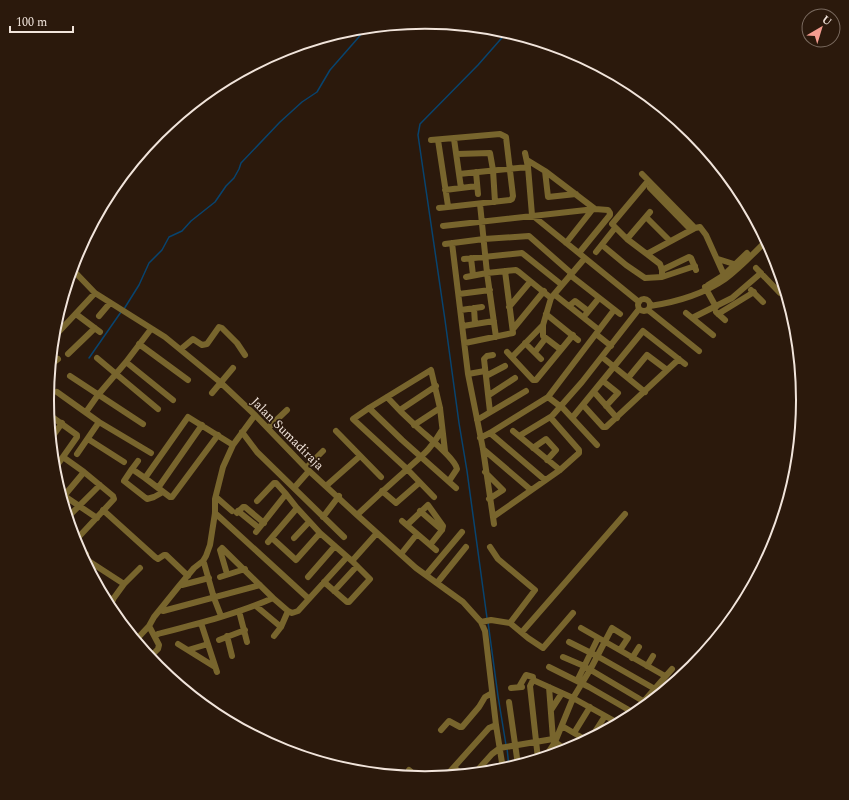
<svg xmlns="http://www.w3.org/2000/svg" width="849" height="800" font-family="Spectral,serif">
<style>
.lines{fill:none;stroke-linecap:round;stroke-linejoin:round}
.stream{stroke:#08446f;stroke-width:1.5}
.minor{stroke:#78652d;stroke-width:6}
.labels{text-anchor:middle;stroke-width:3.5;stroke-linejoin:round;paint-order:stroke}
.street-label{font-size:13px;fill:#f1e4db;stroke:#2b190c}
.rim{fill:none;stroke:#f1e4db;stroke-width:2}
</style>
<rect width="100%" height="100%" fill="#2b190c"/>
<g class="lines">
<!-- stream -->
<path class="stream" d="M124,309L139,285L149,263L162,250L169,237L182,231L191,221L215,202L226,186L234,178L239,169L241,163L280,122L302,102L317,92L330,70L358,38L366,28
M89,358L121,312
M487,618L467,471L459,423L445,320L418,135L420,124L478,65L507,32
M488,622L498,696L506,745
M507,748L509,767"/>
<!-- minor -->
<path class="minor" d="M454,139L461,188
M431,140L500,134L506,137L513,196L512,199L510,200L439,208
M438,140L448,206
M525,153L528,167L532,215L639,302
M457,154L490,153L493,170L495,202
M527,160L545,171L595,209
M545,171L548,197L576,194
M476,172L478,194
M459,174L528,167
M642,174L695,228
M648,181L612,224L627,239L660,264L662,270V277
M650,188L691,230
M445,190L477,186
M480,204L487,273L496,337
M646,217L670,241
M443,226L595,209L608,210L610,213V215L579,253
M627,239L650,212
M452,243L468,374L483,449L494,524
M566,243L592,210
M445,244L484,239L529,236L571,273
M602,245L626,265L645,278L662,277L695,266
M596,252L615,228
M647,254L695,228L700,227L706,235L724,275
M471,258L473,275
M464,259L522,253L562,285
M718,259L737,265
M71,268L95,293L165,337L220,382L255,415L306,468L357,515L416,568L463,602L481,622L485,631L496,725L503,769
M756,268L780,293
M662,270L689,257L691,258L696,270
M570,275L620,314
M466,277L487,273L516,270L519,272L551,298
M708,285L724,275L747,253
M705,287L716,307
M751,290L763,302
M459,294L490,290
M555,295L599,330
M638 305a6 6 0 1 1 12 0a6 6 0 1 1-12 0Z
M569,306L575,301L588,311
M650,306C677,302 702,295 725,279C740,268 753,254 766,241
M509,307L530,282
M474,308L475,324
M461,310L482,307
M648,310L699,351
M716,312L725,320
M686,313L713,335
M76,314L100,332
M546,314L578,340
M586,314L599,298
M718,314L754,292
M99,316L110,303
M692,318L732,298L761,273
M463,326L494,321
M513,329L544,291
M596,334L611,346
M53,338L95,293
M465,343L513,333L505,271
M525,343L541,359
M139,344L188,380
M181,349L193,339L202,345L207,344L219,327L222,328L237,343L245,355
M560,349L543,336V325L551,298L585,258
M507,352L533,380H536L573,335
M535,352L545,339
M68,354L95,328
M512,357L543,325
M602,357L645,392
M97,358L158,409
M126,362L173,400
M50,365L58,359
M468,374L485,371
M70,376L143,424
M486,376L505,366
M628,378L647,355L667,370
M603,381L618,393L606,406
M57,392L99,422L151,453
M594,392L617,418
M212,393L233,368
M489,395L515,378
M387,397C396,407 406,417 416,426C425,435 455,458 457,469L449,481
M548,397L561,407
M583,405L603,427H606L679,359
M561,406L597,445
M369,408L402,440L456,488
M400,410L436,386
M86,412L98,395L126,362L151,329
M490,412L484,359L487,356L493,355
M48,414L77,435V437L53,471
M572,418L643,331L685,364
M477,420L526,391
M414,425L440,408
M268,428L287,410
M336,431L381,477
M513,431L560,470
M242,432L257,452L344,537
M490,433L545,480
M218,435L172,497H170L145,478L188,417L233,445
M519,436L552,416L582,382L639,309
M480,438L490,433L548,397L614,310
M88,439L124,462
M50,440L62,423
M533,448L546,439L556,450L547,460
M483,449L531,490
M77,454L99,422
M63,457L84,472L113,496L114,499L74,542
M306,468L323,451
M132,469L138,461
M485,472L503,490L489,499
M145,478L132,469L124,481L147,499L154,497L163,492
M326,486L360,456
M158,488L202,425
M294,488L309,471
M382,491L396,503L419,483
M60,493L97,518
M64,496L84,472
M216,497L232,511
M434,497L407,469L353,419L369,408L431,370L440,408L445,451
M257,501L274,483H276L286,494L297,508L320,533L352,561L370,579L349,602H347L324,582
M103,510L155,557L158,559L164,555H166L188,576
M238,511L259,528
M420,511L442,530
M215,513L309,599
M237,513L243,507H245L264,523
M357,515C372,501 387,487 403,473C420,457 430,451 442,430
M323,517L339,496
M493,517L560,470L579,453V450L551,418
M67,518L100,485
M402,521L436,550
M407,525L428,505L443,526L442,530L430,545
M256,532L286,494
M272,538L296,560L320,533
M294,538L309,522
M268,542L297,508
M76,546L86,554L83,559
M490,547L498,559L535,590L510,623L528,638L543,648L573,613
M401,554L417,534
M84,558L124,584
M352,561L377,533
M204,563L214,598L221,616
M227,574L220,550L222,548L273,598L288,611L292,613L298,611L347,557
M426,575L462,532
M220,577L245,569
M308,577L335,546
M437,583L466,547
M182,585L209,578
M334,591L357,566
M101,593L113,600
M108,606L124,584L140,568
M256,606L281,627
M163,611L260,585
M239,611L247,642
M481,622L491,620L510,623
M201,623L217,672
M581,628L665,676
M522,632L625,514
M158,634C197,624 237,614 273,598
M227,636L232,656
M274,636L281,627L288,611
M219,640L245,630
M135,641L149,626
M569,642L597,656L655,689
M178,644L215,667
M188,650L208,644
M563,657L584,666L643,701
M149,658L158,649L159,645L149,626L154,617L179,586L194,568L203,561L206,556L210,545L215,513V499L223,467L233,445L255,415
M632,658L639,647
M647,666L653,656
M549,667L589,687L634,713
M577,681L598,638
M519,687L526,675L533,677V680
M549,687L553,739L555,742L566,750
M511,688L522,687
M509,702L518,765
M551,710L562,693
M631,716L672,669
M562,726L586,740
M441,730L449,721L460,727H462L479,707L485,697L492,693
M574,733L590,707
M591,738L605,716
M546,756L555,742L573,698L590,670L612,628L628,638L620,650
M538,759L530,686L533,680L573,698L618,723
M454,768L462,774
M409,770L417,777
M475,773L492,754L500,748L553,739
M446,776L489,728L496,725"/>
</g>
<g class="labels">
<!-- street labels -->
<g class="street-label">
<text transform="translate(288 433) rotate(45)" y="5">Jalan Sumadiraja</text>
</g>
</g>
<!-- crop -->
<path d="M0 0H849V800H0ZM54 400a371 371 0 1 1 742 0a371 371 0 1 1-742 0Z" fill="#2b190c" fill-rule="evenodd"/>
<path class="rim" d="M54 400a371 371 0 1 1 742 0a371 371 0 1 1-742 0Z"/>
<!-- north arrow -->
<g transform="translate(821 28) rotate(38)"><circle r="19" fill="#2b190c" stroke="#7a6a5f"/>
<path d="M0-3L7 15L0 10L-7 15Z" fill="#f59d90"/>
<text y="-6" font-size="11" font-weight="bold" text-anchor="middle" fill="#f1e4db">U</text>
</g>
<!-- scale -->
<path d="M10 26v6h63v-6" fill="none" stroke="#f1e4db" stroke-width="2"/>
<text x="16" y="26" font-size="12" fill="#f1e4db" stroke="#2b190c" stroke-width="3" paint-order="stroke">100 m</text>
</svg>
